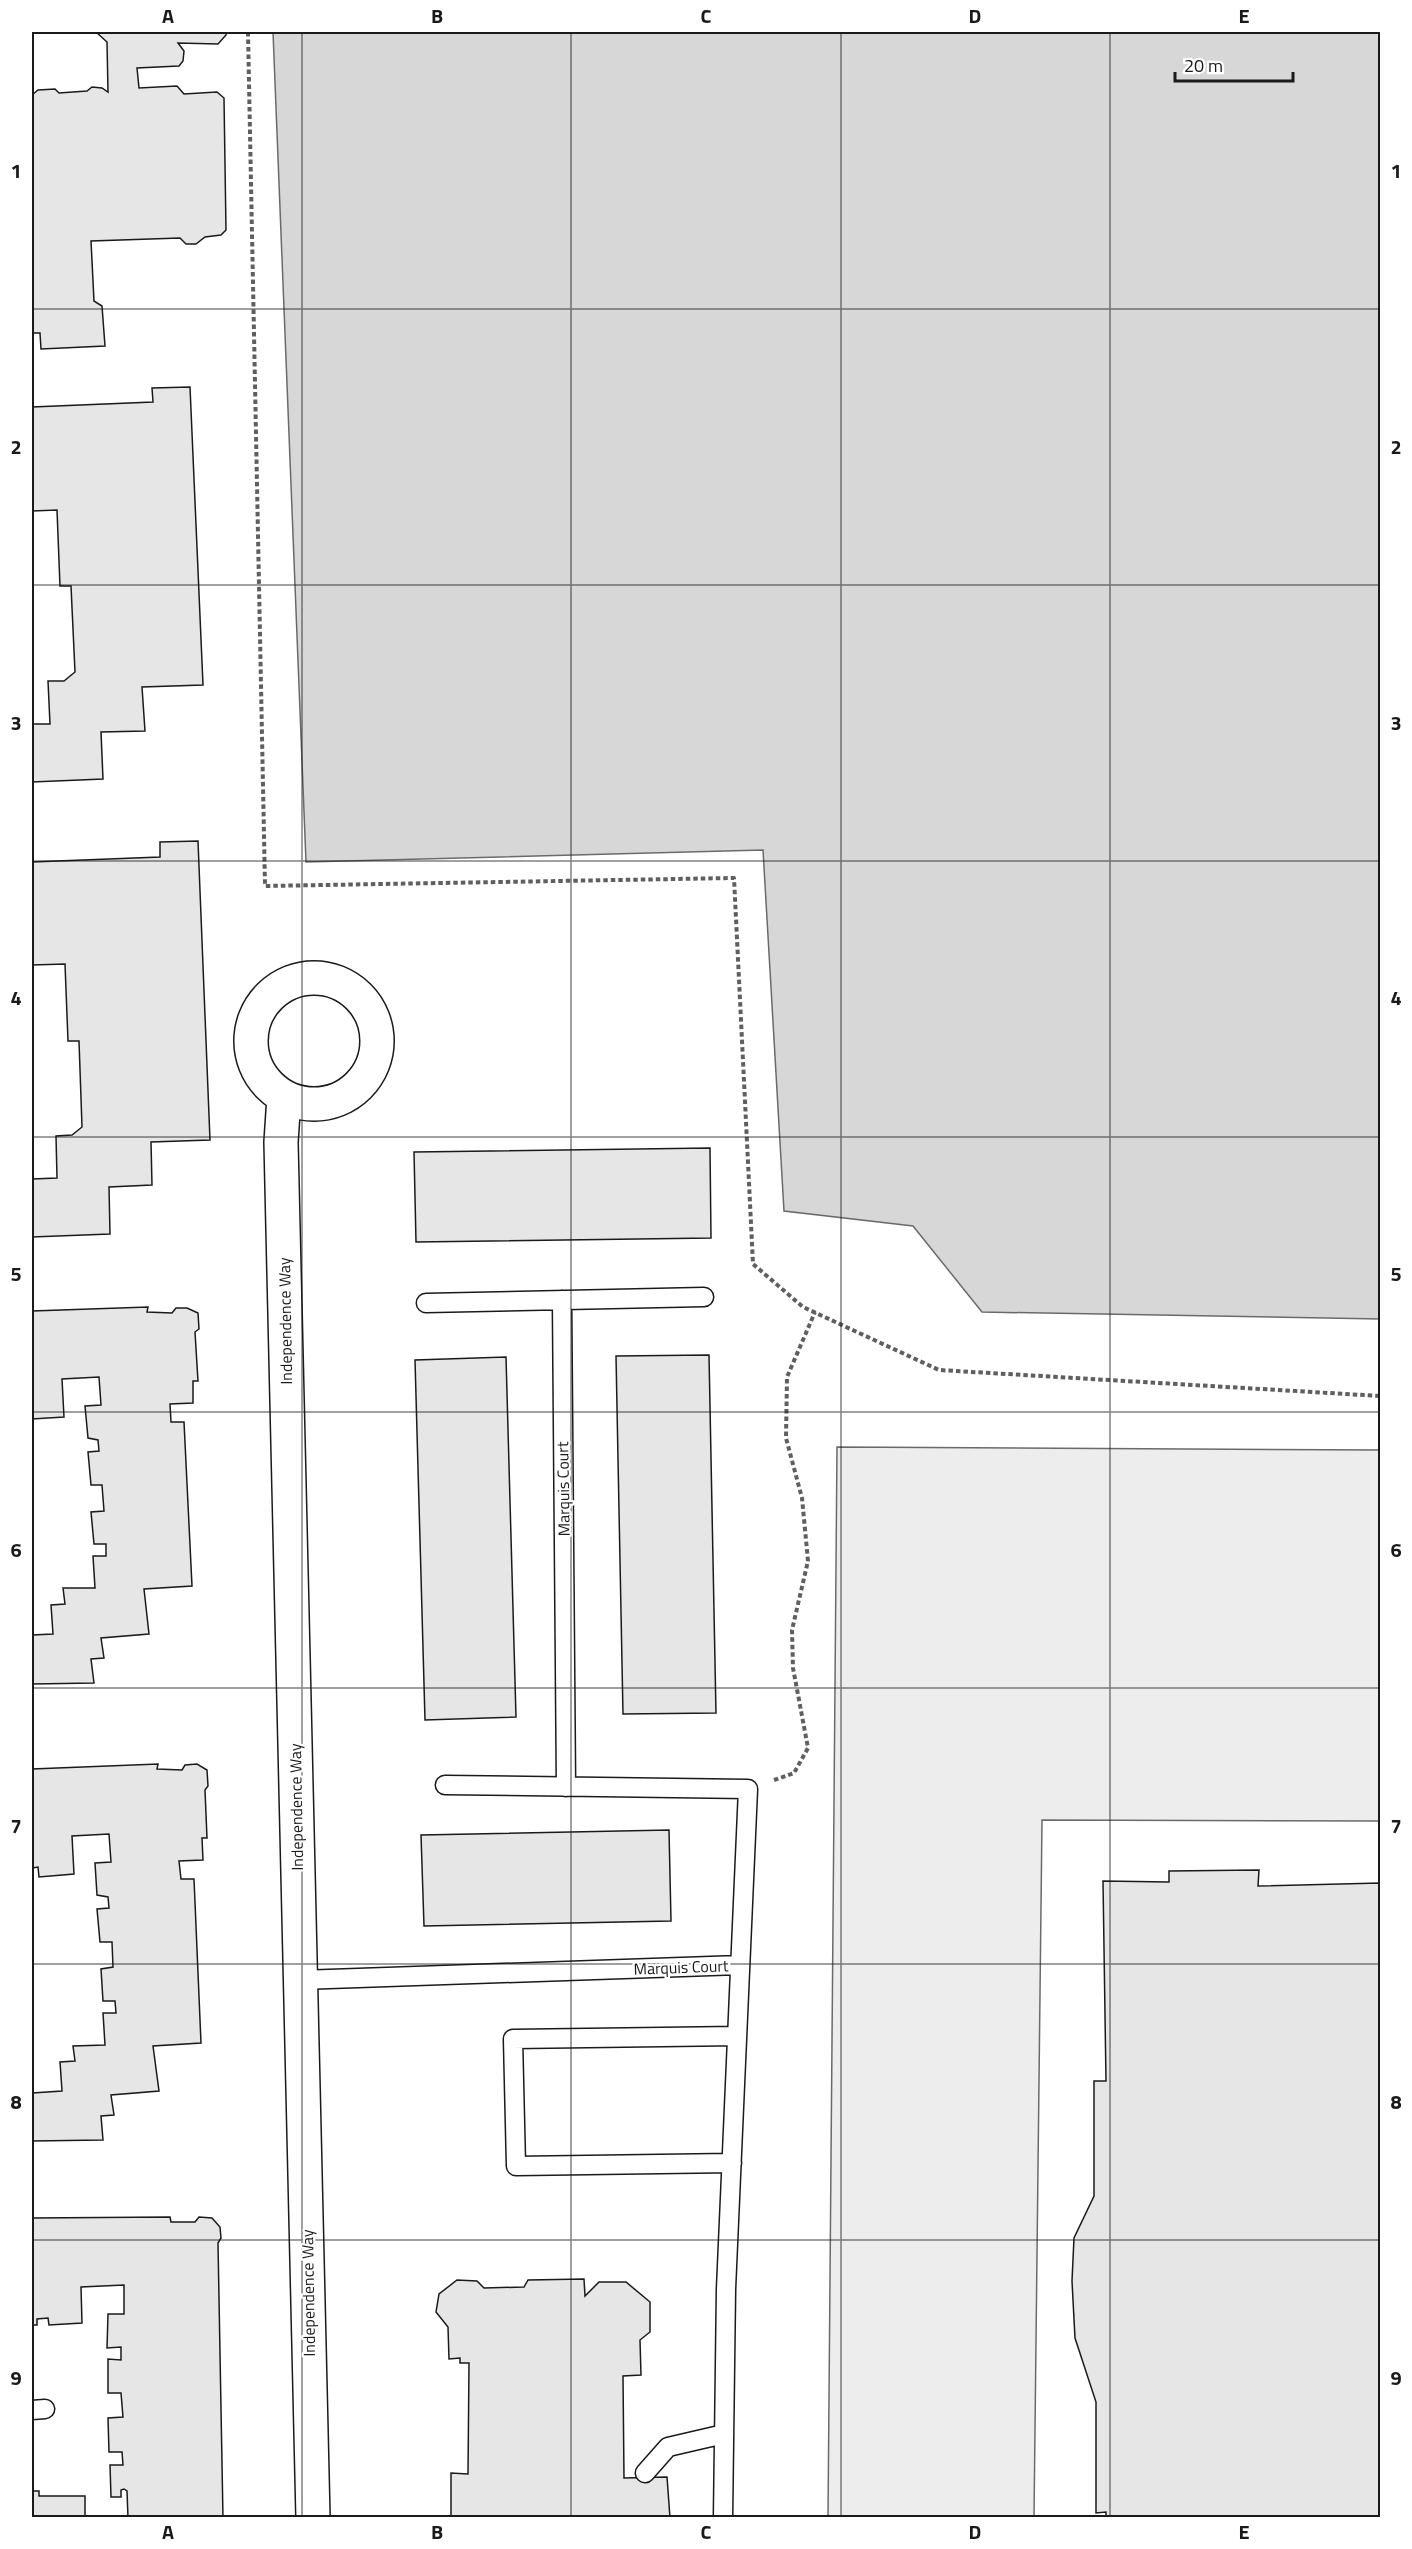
<svg xmlns="http://www.w3.org/2000/svg" width="1412" height="2549" font-family="'Titillium Web',sans-serif">
<style>
.built{fill:#ededed;stroke:#6a6a6a;stroke-width:1.5}
.water{fill:#d7d7d7;stroke:#6a6a6a;stroke-width:1.5}
.building{fill:#e6e6e6;stroke:#1a1a1a;stroke-width:1.5}
.lines{fill:none;stroke-linecap:round;stroke-linejoin:round}
.lane-casing{stroke:#1a1a1a;stroke-width:21}
.street-casing{stroke:#1a1a1a;stroke-width:36}
.path{stroke:#5f5f5f;stroke-width:4;stroke-dasharray:4.5 3;stroke-linecap:butt}
.lane{stroke:#fff;stroke-width:18}
.street{stroke:#fff;stroke-width:33}
.grid{fill:none;stroke:#1a1a1a;stroke-width:1.5;stroke-opacity:0.55}
.labels{text-anchor:middle;stroke-width:4.5;stroke-linejoin:round;paint-order:stroke}
.street-label{font-size:16px;fill:#1a1a1a;stroke:#fff}
.neatline{fill:none;stroke:#1a1a1a;stroke-width:2}
.grid-label{font-size:20px;text-anchor:middle;font-weight:bold;fill:#1a1a1a}
</style>
<rect width="100%" height="100%" fill="#fff"/>
<!-- built -->
<path class="built" d="M837,1447L1380,1450V1821L1042,1820L1034,2517H828Z"/>
<!-- water -->
<path class="water" d="M273,32H1380V1319L982,1312L913,1226L784,1211L763,850L306,862Z"/>
<!-- building -->
<path class="building" d="M96,32H226V35L218,44L178,43L184,51L183,61L179,66L137,68L139,88L177,86L184,94L217,92L224,98L226,230L221,235L205,237L196,244H186L180,238L91,241L94,301L102,306L105,346L41,349L40,333H32V95L38,90L55,89L59,93L87,91L92,87L102,88L108,92L107,42Z
M190,387L203,685L142,687L145,731L101,732L103,779L32,782V724H50L48,681H64L75,672L71,586H60L57,510L32,511V407L153,402L152,388Z
M198,841L210,1140L151,1142L152,1185L109,1187L110,1234L32,1237V1179L57,1178L56,1136L72,1135L82,1127L79,1041H68L65,964L32,965V862L160,857V842Z
M710,1148L711,1238L416,1242L414,1152Z
M148,1307L147,1312L172,1313L176,1308H187L198,1313L199,1329L195,1332L198,1381H193V1403L170,1404L171,1422H184L192,1586L144,1589L149,1634L101,1638L104,1658L91,1659L94,1683L32,1684V1635L53,1634L51,1605L65,1604L63,1588H95L93,1556H106V1544H94L91,1512L104,1511L102,1485H91L88,1452L99,1451L98,1440L88,1438L85,1406L101,1405L99,1377L62,1379L64,1417L32,1419V1311Z
M709,1355L716,1713L623,1714L616,1356Z
M506,1357L516,1717L425,1720L415,1360Z
M158,1764L157,1769L182,1770L185,1765L197,1764L207,1770L208,1786L205,1790L207,1838H202L203,1860L179,1861L181,1879H194L201,2043L153,2046L159,2091L111,2095L114,2115L101,2116L103,2140L32,2141V2093L62,2091L60,2062L75,2061L73,2046L105,2045L103,2013H116L115,2001H103L101,1969L113,1967L112,1942H100L97,1909L109,1908L108,1897L97,1895L95,1863L111,1862L109,1834L72,1836L74,1874L39,1877L38,1867L32,1868V1769Z
M669,1830L671,1921L424,1926L421,1835Z
M1259,1870L1258,1886L1380,1883V2518H1106V2512L1096,2513V2402L1075,2338L1072,2281L1074,2238L1094,2196V2081H1106L1103,1881L1169,1882V1871Z
M170,2217L171,2222H195L199,2217L212,2218L220,2227L221,2238L218,2243L223,2518H128L127,2491L124,2489L121,2490V2497H111L110,2465H123L122,2452H109L108,2418L123,2417L121,2393H108V2359L121,2360V2347L107,2348L108,2314H124V2285L81,2287L82,2323L49,2325L48,2318L37,2319V2325H32V2218Z
M584,2279L585,2296L599,2282H626L650,2302V2332L640,2340L641,2375L623,2376L624,2478L667,2477L670,2518H451V2473L468,2474L469,2363H460V2358L449,2359L448,2327L436,2312L439,2294L457,2280L477,2281L484,2288L524,2287L528,2280Z
M32,2491H39V2496H85V2518H32Z"/>
<g class="lines">
<defs>
<path id="lane" d="M562,1300L566,1787
M426,1303L704,1297
M445,1785L748,1789L726,2289L723,2518
M300,1980L740,1965
M732,2163L516,2166L513,2039L737,2036
M32,2410L45,2409
M645,2473L668,2447L724,2434"/>
<path id="street" d="M251 1041a63 63 0 1 1 126 0a63 63 0 1 1-126 0Z
M284,1097L281,1142L313,2518"/>
</defs>
<!-- lane casing -->
<use href="#lane" class="lane-casing"/>
<!-- street casing -->
<use href="#street" class="street-casing"/>
<!-- path -->
<path class="path" d="M248,32L265,886L734,878L753,1264L803,1307L939,1370L1380,1396
M774,1780L794,1773L808,1748L793,1668L792,1630L808,1561L802,1498L786,1438L787,1377L815,1312"/>
<!-- lane -->
<use href="#lane" class="lane"/>
<!-- street -->
<use href="#street" class="street"/>
</g>
<!-- grid -->
<path class="grid" d="M302,32V2518M571,32V2518M841,32V2518M1110,32V2518M32,309H1380M32,585H1380M32,861H1380M32,1137H1380M32,1412H1380M32,1688H1380M32,1964H1380M32,2240H1380"/>
<g class="labels">
<!-- street labels -->
<g class="street-label">
<text transform="translate(285 1321) rotate(-91)" y="6">Independence Way</text>
<text transform="translate(563 1489) rotate(-91)" y="6">Marquis Court</text>
<text transform="translate(296 1807) rotate(-91)" y="6">Independence Way</text>
<text transform="translate(681 1967) rotate(-2)" y="6">Marquis Court</text>
<text transform="translate(308 2293) rotate(-91)" y="6">Independence Way</text>
</g>
</g>
<!-- border -->
<rect width="1412" height="2549" fill="none" stroke="#ffffff" stroke-width="66"/>
<!-- scale -->
<path d="M1175 72v9h118v-9" fill="none" stroke="#1a1a1a" stroke-width="3"/>
<text x="1184" y="72" font-size="18" fill="#1a1a1a" stroke="#ffffff" stroke-width="4.5" paint-order="stroke">20 m</text>
<rect x="33" y="33" width="1346" height="2483" class="neatline"/>
<g class="grid-label">
<text x="168" y="23">A</text>
<text x="437" y="23">B</text>
<text x="706" y="23">C</text>
<text x="975" y="23">D</text>
<text x="1244" y="23">E</text>
<text x="16" y="178">1</text>
<text x="1396" y="178">1</text>
<text x="16" y="454">2</text>
<text x="1396" y="454">2</text>
<text x="16" y="730">3</text>
<text x="1396" y="730">3</text>
<text x="16" y="1005">4</text>
<text x="1396" y="1005">4</text>
<text x="16" y="1281">5</text>
<text x="1396" y="1281">5</text>
<text x="16" y="1557">6</text>
<text x="1396" y="1557">6</text>
<text x="16" y="1833">7</text>
<text x="1396" y="1833">7</text>
<text x="16" y="2109">8</text>
<text x="1396" y="2109">8</text>
<text x="16" y="2385">9</text>
<text x="1396" y="2385">9</text>
<text x="168" y="2539">A</text>
<text x="437" y="2539">B</text>
<text x="706" y="2539">C</text>
<text x="975" y="2539">D</text>
<text x="1244" y="2539">E</text>
</g>
</svg>
